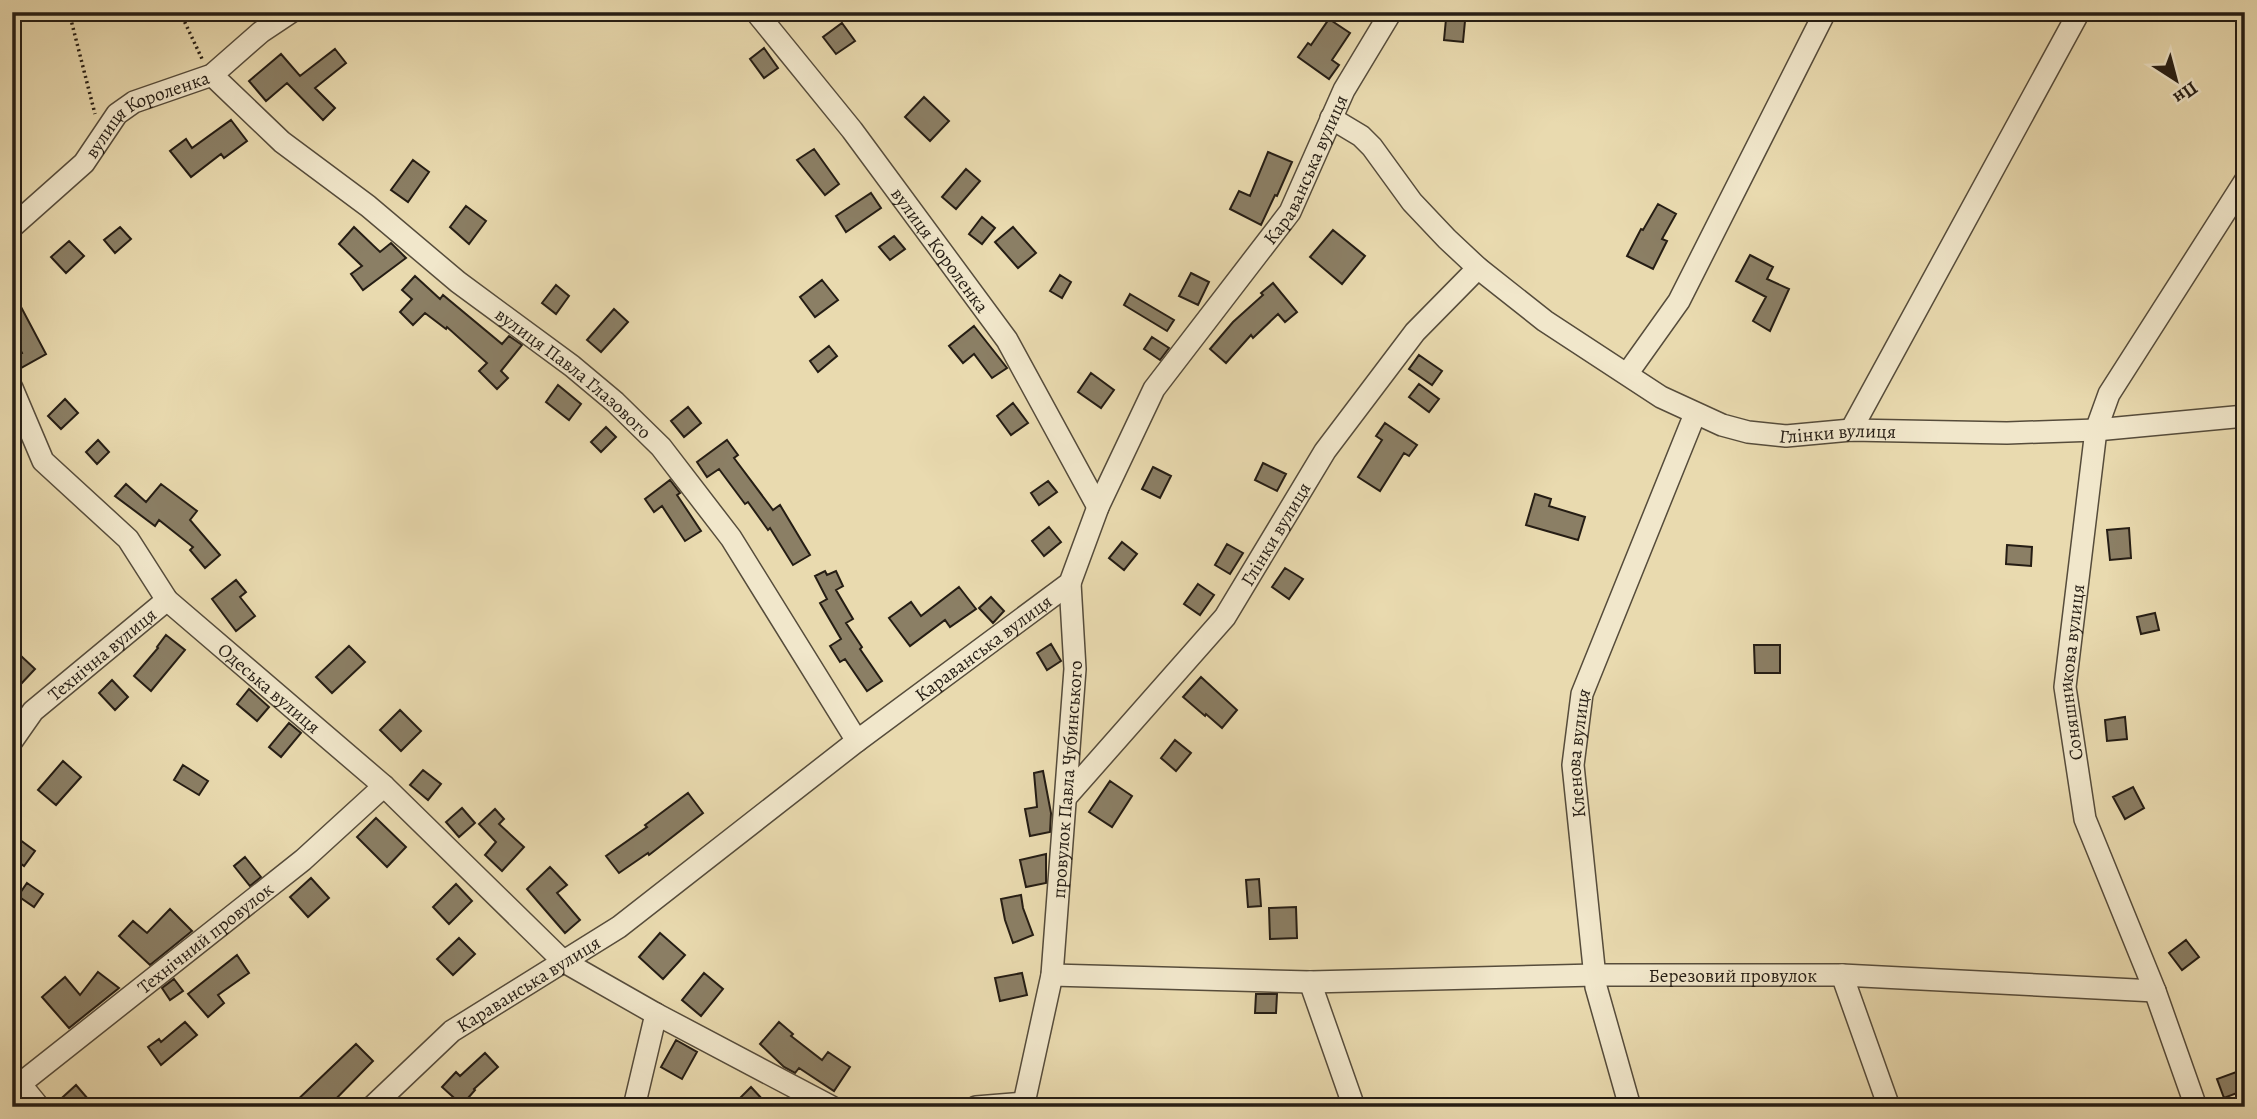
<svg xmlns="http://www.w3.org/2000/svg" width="2257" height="1119" font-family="Alegreya,serif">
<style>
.building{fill:#8b7f65;stroke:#251d14;stroke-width:2}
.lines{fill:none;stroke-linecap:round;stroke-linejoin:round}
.minor-casing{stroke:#564c3b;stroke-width:24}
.path{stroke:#251d14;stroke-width:3.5;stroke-dasharray:2 3.5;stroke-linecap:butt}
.minor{stroke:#f1e7cb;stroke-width:21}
.labels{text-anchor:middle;stroke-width:6;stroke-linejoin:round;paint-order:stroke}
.street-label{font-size:19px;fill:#251d14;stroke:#f1e7cb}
</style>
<rect width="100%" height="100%" fill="#e9daaf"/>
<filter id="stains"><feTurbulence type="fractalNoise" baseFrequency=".00286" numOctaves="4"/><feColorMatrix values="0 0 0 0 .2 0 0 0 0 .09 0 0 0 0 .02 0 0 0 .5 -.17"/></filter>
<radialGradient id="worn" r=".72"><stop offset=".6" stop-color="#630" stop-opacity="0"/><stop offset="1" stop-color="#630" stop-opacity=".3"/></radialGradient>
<!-- building -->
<path class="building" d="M1329,19L1350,33L1332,60L1339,65L1329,79L1298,57L1308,43L1311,45Z
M1446,19L1465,21L1463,42L1444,40Z
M842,23L855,41L836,54L823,37Z
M764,48L778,68L764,78L750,59Z
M335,49L346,63L315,88L335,108L323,120L287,83L266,101L249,81L281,54L300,76Z
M924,97L949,121L930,141L905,117Z
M231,120L247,141L224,158L221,154L191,177L170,151L186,139L192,148Z
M814,149L839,184L825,195L797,160Z
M1268,152L1292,162L1277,196L1275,195L1261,225L1230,209L1239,191L1250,196Z
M413,160L429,172L408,202L391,190Z
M966,169L980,181L956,209L942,197Z
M871,193L881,208L846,232L836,216Z
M1658,204L1676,214L1662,239L1667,241L1653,269L1627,256L1641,229L1643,230Z
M466,206L486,221L469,244L450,227Z
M982,217L995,228L982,244L969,234Z
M120,227L131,239L115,253L104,240Z
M354,227L380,252L391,243L406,258L363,290L351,274L362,266L339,244Z
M1013,227L1036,253L1018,268L995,242Z
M1333,230L1365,256L1342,284L1310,257Z
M894,236L905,249L890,260L879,247Z
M69,241L84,256L66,273L51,257Z
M1750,255L1773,267L1767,279L1789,289L1770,331L1753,321L1766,297L1736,281Z
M1191,273L1209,282L1198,305L1179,296Z
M1060,275L1071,282L1062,298L1050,291Z
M415,276L440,299L443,295L502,344L509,336L522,345L501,371L508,378L497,389L479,371L487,363L447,327L446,329L425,313L413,325L400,312L412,299L402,290Z
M822,280L838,300L815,317L800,297Z
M1273,283L1297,312L1285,322L1278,314L1253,338L1251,335L1226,363L1210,349L1233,322L1263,295L1261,293Z
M556,285L569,296L556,314L542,303Z
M12,290L46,354L12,373V358L22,353L12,334Z
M1130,294L1174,320L1167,331L1124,305Z
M614,309L628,322L601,352L587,340Z
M974,326L1007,368L992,378L974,354L963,363L949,346Z
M1152,337L1169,348L1160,360L1144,349Z
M829,346L837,356L818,372L810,361Z
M1419,355L1442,371L1432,385L1409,369Z
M1091,373L1114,390L1101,408L1078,392Z
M1419,384L1439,399L1429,412L1409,397Z
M558,385L581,404L569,420L546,402Z
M65,399L78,413L61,429L48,416Z
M1013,403L1028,423L1011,435L997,416Z
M688,407L701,423L684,437L671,421Z
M1385,423L1417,445L1409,456L1404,453L1380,491L1358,477L1382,440L1376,436Z
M606,427L616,437L601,452L591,442Z
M98,440L109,452L97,464L86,452Z
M727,440L738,455L734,458L773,510L780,505L810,555L793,565L770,528L768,530L748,502L745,504L719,469L707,477L697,462Z
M1263,463L1286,474L1277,491L1255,480Z
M1153,467L1171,476L1160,498L1142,489Z
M670,480L680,493L677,495L701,531L685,541L662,506L654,512L645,499Z
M1048,481L1057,492L1039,505L1031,493Z
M126,484L146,502L161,484L197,511L190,520L220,555L205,568L190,550L193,547L159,520L155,526L115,496Z
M1535,494L1551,499L1549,506L1585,517L1578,540L1526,525Z
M1049,527L1061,542L1044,556L1032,541Z
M2129,528L2131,558L2110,560L2107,530Z
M1122,542L1137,554L1124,570L1109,558Z
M1227,544L1243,553L1230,574L1215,565Z
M2007,545L2032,547L2031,566L2006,564Z
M1285,568L1303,579L1289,599L1272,587Z
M825,571L827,575L836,571L843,586L836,590L853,619L846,623L862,647L860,649L882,681L867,691L845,659L840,662L830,646L841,639L820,603L827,599L815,576Z
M236,580L246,592L240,597L255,616L236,631L212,599Z
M1198,584L1214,595L1200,615L1184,604Z
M959,587L976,609L950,627L945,620L910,646L889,618L911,602L921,616Z
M991,597L1004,611L993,623L979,608Z
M2155,613L2159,630L2141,634L2137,617Z
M166,635L185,650L151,691L134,676L158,648L157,647Z
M1051,644L1061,661L1047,670L1037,653Z
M1754,645H1780V673H1755Z
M349,646L365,662L332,693L316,677Z
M20,655L35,669L20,685L12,678V664Z
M1201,677L1237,710L1222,728L1206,714L1205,716L1183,697Z
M112,680L128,697L115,710L99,693Z
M249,689L269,707L257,721L237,704Z
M400,710L421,731L401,751L380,730Z
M2125,717L2127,739L2107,741L2105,720Z
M289,723L301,733L281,757L269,747Z
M1175,740L1191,753L1176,771L1161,758Z
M63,761L81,777L56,805L38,790Z
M183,765L208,781L199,795L174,780Z
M423,770L441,784L428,800L410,785Z
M1043,771L1051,813L1050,832L1030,836L1025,809L1037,807L1034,773Z
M1110,781L1132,796L1112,827L1089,812Z
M2133,787L2144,808L2125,819L2113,797Z
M688,793L703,813L649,855L648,853L619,873L606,856L647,827L645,825Z
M462,808L475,823L459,837L446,822Z
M495,809L504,819L499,824L524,847L502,871L485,855L496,842L479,824Z
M376,818L406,847L387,867L357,837Z
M12,834L35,851L24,866L12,857Z
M1046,854V883L1026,887L1020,860Z
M245,857L261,877L250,886L234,866Z
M550,867L567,885L557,893L580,920L565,933L527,889Z
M311,878L329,898L308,917L290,897Z
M1259,879L1261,906L1248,907L1246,880Z
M27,883L43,894L34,907L18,896Z
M456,884L472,901L449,924L433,907Z
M1021,895L1023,908L1033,935L1013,943L1005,920L1001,899Z
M1296,907L1297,938L1270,939L1269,908Z
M170,909L192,931L150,965L119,936L133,921L147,933Z
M660,933L685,955L663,979L639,957Z
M459,938L475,954L453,975L437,959Z
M2186,940L2199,957L2182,970L2169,953Z
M237,955L249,973L218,995L224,1003L208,1017L188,994Z
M98,972L119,988L69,1028L42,997L65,977L80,995Z
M704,973L723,989L701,1016L682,1000Z
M1022,973L1027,995L1000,1001L995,978Z
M174,979L183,991L170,1000L162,988Z
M1256,994H1277L1276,1013H1255Z
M185,1022L197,1035L161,1065L148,1047L159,1039L161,1042Z
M779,1022L793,1034L791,1036L822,1060L828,1052L850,1067L834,1091L799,1068L795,1073L784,1067L760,1044Z
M676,1040L697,1052L682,1079L661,1067Z
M356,1044L373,1061L328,1107H290Z
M485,1053L498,1067L474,1089L475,1090L462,1105L442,1087L456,1072L460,1076Z
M2239,1071L2245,1090L2224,1098L2217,1079Z
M76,1085L88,1099L79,1107H52Z
M751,1087L763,1100L756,1107H744L738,1100Z"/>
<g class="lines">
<defs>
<g id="minor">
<path id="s1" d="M756,12L852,130L1007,340L1098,507"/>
<path id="s2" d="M212,75L282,142L368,206L458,282L572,366L615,402L661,447L731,538L857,741"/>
<path id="s3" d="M1331,118L1361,136L1372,147L1412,202L1447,239L1478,268L1545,321L1661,397L1722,425L1748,432L1786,436L1851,430L2007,433L2096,430L2245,416"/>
<path id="s4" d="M12,227L84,163L117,114L134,102L212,75L261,32L291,12"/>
<path d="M1627,374L1679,301L1825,12"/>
<path id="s5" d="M12,388L43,461L128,539L167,600L384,786L563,961L656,1014L832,1107"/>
<path d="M1851,430L2079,12"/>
<path id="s6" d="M12,741L33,711L167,600"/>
<path id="s7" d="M1067,796L1225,617L1325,451L1415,332L1478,268"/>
<path id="s8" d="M1052,975L1310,982L1595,975H1842L2155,991"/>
<path d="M1842,975L1889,1107"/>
<path d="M1310,982L1354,1107"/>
<path d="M12,1074L39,1107"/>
<path id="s9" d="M20,1084L303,860L384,786"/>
<path id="s10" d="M1024,1103L1052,975L1075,669L1070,583"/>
<path id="s11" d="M372,1107L452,1031L619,927L857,741L1070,583L1098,507L1154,389L1290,212L1344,90L1391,12"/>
<path d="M634,1107L656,1014"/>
<path d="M976,1107L1024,1103L1030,1107"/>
<path id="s12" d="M1630,1107L1596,987L1573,765L1582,694L1695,414"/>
<path id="s13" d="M2196,1107L2155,991L2085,819L2065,687L2096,430L2109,394L2245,181"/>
</g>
</defs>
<!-- minor casing -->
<use href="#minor" class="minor-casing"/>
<!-- path -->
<path class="path" d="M69,12L95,114
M180,12L203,61"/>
<!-- minor -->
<use href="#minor" class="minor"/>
</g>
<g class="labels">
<!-- street labels -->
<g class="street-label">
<text dy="7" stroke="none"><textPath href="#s4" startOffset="180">вулиця Короленка</textPath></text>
<text dy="7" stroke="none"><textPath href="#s11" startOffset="1354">Караванська вулиця</textPath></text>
<text dy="7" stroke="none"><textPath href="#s1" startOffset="301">вулиця Короленка</textPath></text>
<text dy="7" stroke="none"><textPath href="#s2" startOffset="469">вулиця Павла Глазового</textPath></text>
<text dy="7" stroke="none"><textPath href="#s3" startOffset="620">Глінки вулиця</textPath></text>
<text dy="7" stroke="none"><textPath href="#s7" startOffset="336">Глінки вулиця</textPath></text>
<text dy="7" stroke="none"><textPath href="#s11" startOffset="766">Караванська вулиця</textPath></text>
<text dy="7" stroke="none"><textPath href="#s6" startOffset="126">Технічна вулиця</textPath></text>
<text dy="7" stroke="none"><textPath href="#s13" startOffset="457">Соняшникова вулиця</textPath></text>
<text dy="7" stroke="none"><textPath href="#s5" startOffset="402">Одеська вулиця</textPath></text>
<text dy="7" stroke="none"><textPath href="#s12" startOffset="360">Кленова вулиця</textPath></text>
<text dy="7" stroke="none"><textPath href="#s10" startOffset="327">провулок Павла Чубинського</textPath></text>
<text dy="7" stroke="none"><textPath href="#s9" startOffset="236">Технічний провулок</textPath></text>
<text dy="7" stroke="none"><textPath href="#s8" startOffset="681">Березовий провулок</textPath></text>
<text dy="7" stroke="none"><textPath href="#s11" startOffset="200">Караванська вулиця</textPath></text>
</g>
</g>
<!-- margin -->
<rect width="2257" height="1119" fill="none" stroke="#e9daaf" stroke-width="42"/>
<rect x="14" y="14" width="2229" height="1091" fill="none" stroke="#251d14" stroke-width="3.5"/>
<rect x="21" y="21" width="2215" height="1077" fill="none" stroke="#251d14" stroke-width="2"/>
<!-- north arrow -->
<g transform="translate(2176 80) rotate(144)" stroke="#f1e7cb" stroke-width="5" paint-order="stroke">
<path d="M0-5L12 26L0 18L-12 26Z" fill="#251d14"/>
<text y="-10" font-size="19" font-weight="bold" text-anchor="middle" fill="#251d14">Пн</text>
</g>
<rect width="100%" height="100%" filter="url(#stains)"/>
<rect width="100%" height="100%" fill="url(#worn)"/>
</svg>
